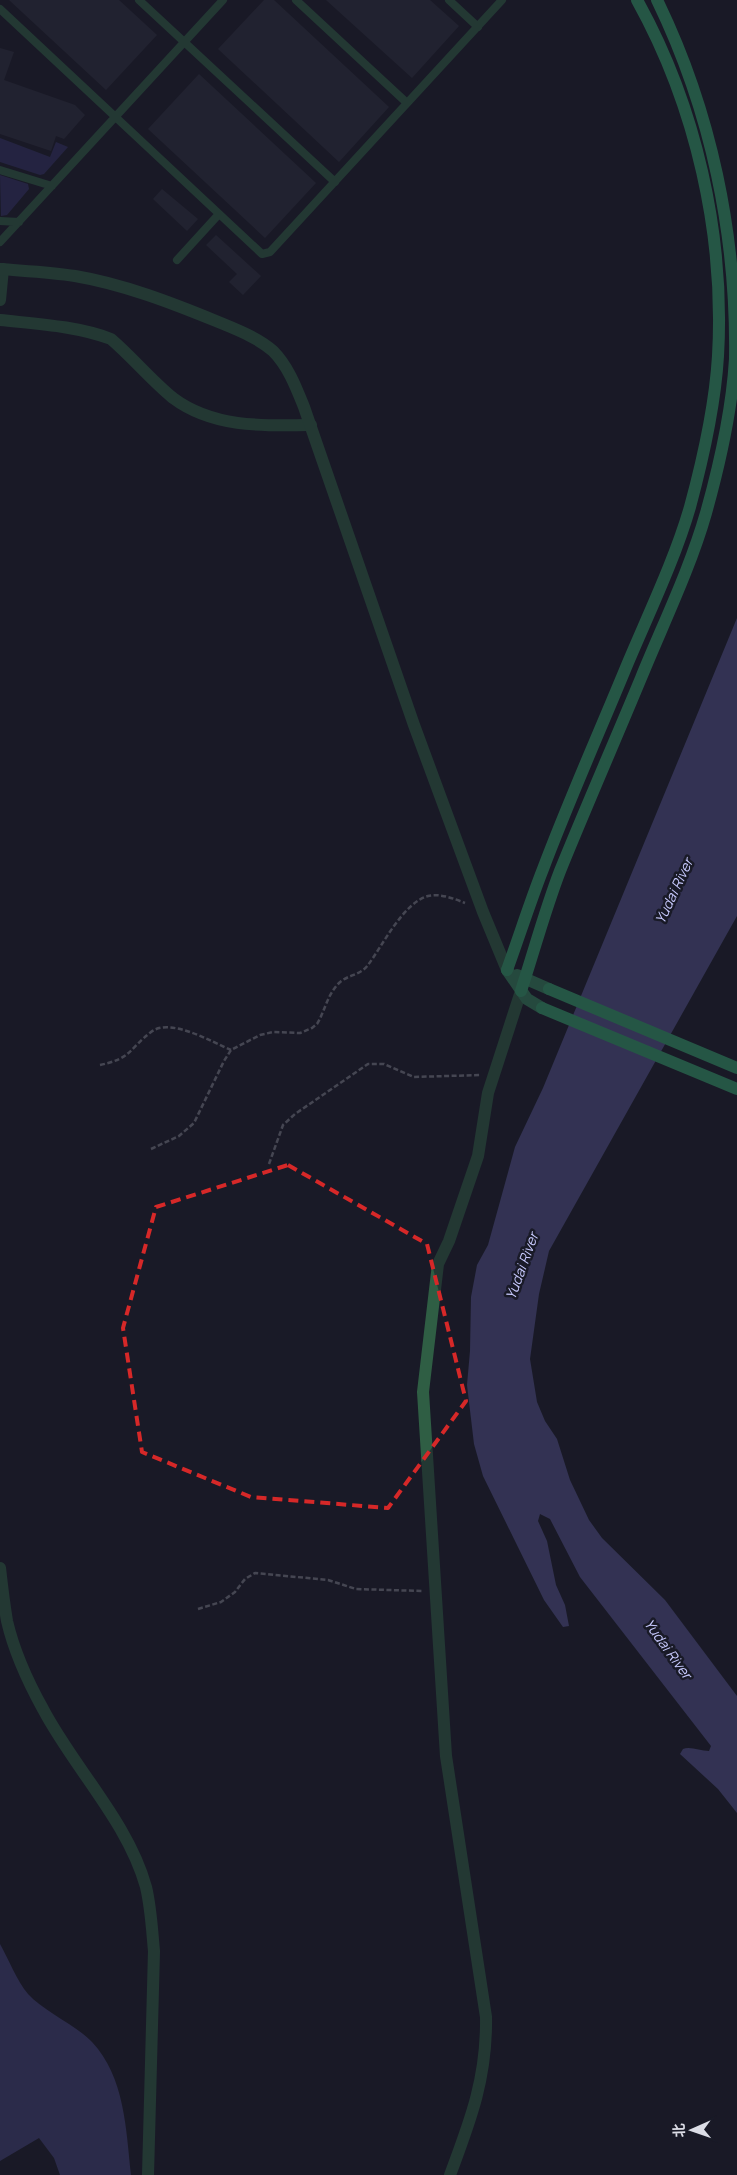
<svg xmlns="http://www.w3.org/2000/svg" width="737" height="2175" font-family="Manrope,'Noto Sans SC',sans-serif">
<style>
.green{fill:#323062}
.forest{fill:#424076}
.water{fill:#525189}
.building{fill:#2c2d3c}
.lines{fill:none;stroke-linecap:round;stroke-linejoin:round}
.path{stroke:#7b7c87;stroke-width:2.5;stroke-dasharray:5 2.5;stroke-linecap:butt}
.service{stroke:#2f5e44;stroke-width:8}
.minor{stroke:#2f5e44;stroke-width:12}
.tertiary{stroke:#2f5e44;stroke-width:12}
.secondary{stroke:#34845b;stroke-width:12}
.primary{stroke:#34a16c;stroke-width:12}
.marked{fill:none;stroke:#d62828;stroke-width:4;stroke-dasharray:10 6;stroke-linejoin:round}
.labels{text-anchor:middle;stroke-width:5;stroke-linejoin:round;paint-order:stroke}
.water-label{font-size:14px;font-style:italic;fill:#c8cafe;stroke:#191a27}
</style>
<rect width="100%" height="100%" fill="#191a27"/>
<!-- green -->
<path class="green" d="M0,138L50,157L56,142L68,147L44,174L40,175L0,162Z
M0,175L28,184L29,189L7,215L1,216Z"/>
<!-- forest -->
<path class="forest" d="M0,1944C8,1958 17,1981 28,1994C43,2011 76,2025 92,2042C125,2077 126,2130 131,2175H60L54,2158L39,2138L0,2161Z"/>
<!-- water -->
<path class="water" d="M737,618V916L549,1251L539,1294L530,1359L537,1402L545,1421L557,1439L570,1480L589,1520L602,1538L665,1600L737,1696V1813L718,1789L680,1754L683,1749C690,1746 700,1751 709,1751L711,1746L580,1577L550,1519L540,1514L538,1521L547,1541L556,1585L565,1605L569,1626L563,1627L544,1600L483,1476L474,1444L467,1385L470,1351L471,1297L477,1265L488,1245L515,1147L543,1088Z"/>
<!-- building -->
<path class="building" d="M9,0H119L157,35L106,90Z
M264,0H274L389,107L339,162L218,49Z
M326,0H430L459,26L412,78Z
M0,48L14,52L4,80L75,105L85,115L64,139L56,136L51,151L0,134Z
M199,74L316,183L265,238L148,129Z
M162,189L198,219L187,231L153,199Z
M216,235L261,276L243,295L229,282L237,274L206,245Z"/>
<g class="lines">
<!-- path -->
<path class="path" d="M100,1065C132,1058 128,1050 151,1032C170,1017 212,1042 231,1050
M151,1149L179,1136L194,1123L224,1061L231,1050L260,1035L273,1032L300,1033L312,1028L317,1024C325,1011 327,995 339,983C347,975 361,975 368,965C383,945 403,903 428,896C440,893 455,899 465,903
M269,1164L283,1125L295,1114L368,1064H384L414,1077L480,1075
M198,1609L221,1602L235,1592L245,1579L255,1573L328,1580L356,1589L422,1591"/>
<!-- service -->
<path class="service" d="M139,0L335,182
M296,0L407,103
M449,0L478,27
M0,9L262,254L270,252L502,0
M0,170L52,186
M0,221L19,222
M0,242L223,0
M177,260L219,214"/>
<!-- minor -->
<path class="minor" d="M0,300L3,269
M0,320C37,324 77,326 111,339C133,358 151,380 173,398C213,428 264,426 311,425
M450,2175C471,2119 487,2077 486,2017L446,1756L423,1392L438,1264L449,1241L478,1156L488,1093L521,991"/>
<!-- tertiary -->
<path class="tertiary" d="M0,269C25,271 51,272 75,276C123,284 172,303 216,321C235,329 257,337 273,351C288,366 296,387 304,407L414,725L483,912L507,970
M0,1568C2,1586 4,1603 7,1621C14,1651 28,1682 43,1709C74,1768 128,1822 146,1887C151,1908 152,1930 154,1951L148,2175"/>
<!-- secondary -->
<path class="secondary" d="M507,970L527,999L542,1008
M517,975L549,989"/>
<!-- primary -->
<path class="primary" d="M507,970C519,937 530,902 543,869C569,800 599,733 627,665C648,615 675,559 690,507C703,459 715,407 718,356C725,235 696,106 637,0
M549,989L737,1068
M521,991C534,951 545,910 560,871C586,807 614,743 641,678C663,624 690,569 706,513C720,463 732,410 735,359C737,235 711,111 657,0
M542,1008L737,1089"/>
</g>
<!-- marked area -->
<path d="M0 0H737V2175H0ZM288,1165L427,1244L466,1401L388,1508L251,1497L142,1452L123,1328L156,1207Z" fill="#191a27" fill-opacity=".55" fill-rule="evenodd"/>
<path class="marked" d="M288,1165L427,1244L466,1401L388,1508L251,1497L142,1452L123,1328L156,1207Z"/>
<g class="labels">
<!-- water labels -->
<g class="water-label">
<text transform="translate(674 891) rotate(-65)" y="5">Yudai River</text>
<text transform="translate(522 1266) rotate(-70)" y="5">Yudai River</text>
<text transform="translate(668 1649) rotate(54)" y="5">Yudai River</text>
</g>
</g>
<!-- north arrow -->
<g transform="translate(692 2130) rotate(268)" stroke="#191a27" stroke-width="4" paint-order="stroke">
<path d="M0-4L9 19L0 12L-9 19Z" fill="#dcdde6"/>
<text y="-8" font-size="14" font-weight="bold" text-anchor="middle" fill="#dcdde6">北</text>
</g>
</svg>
